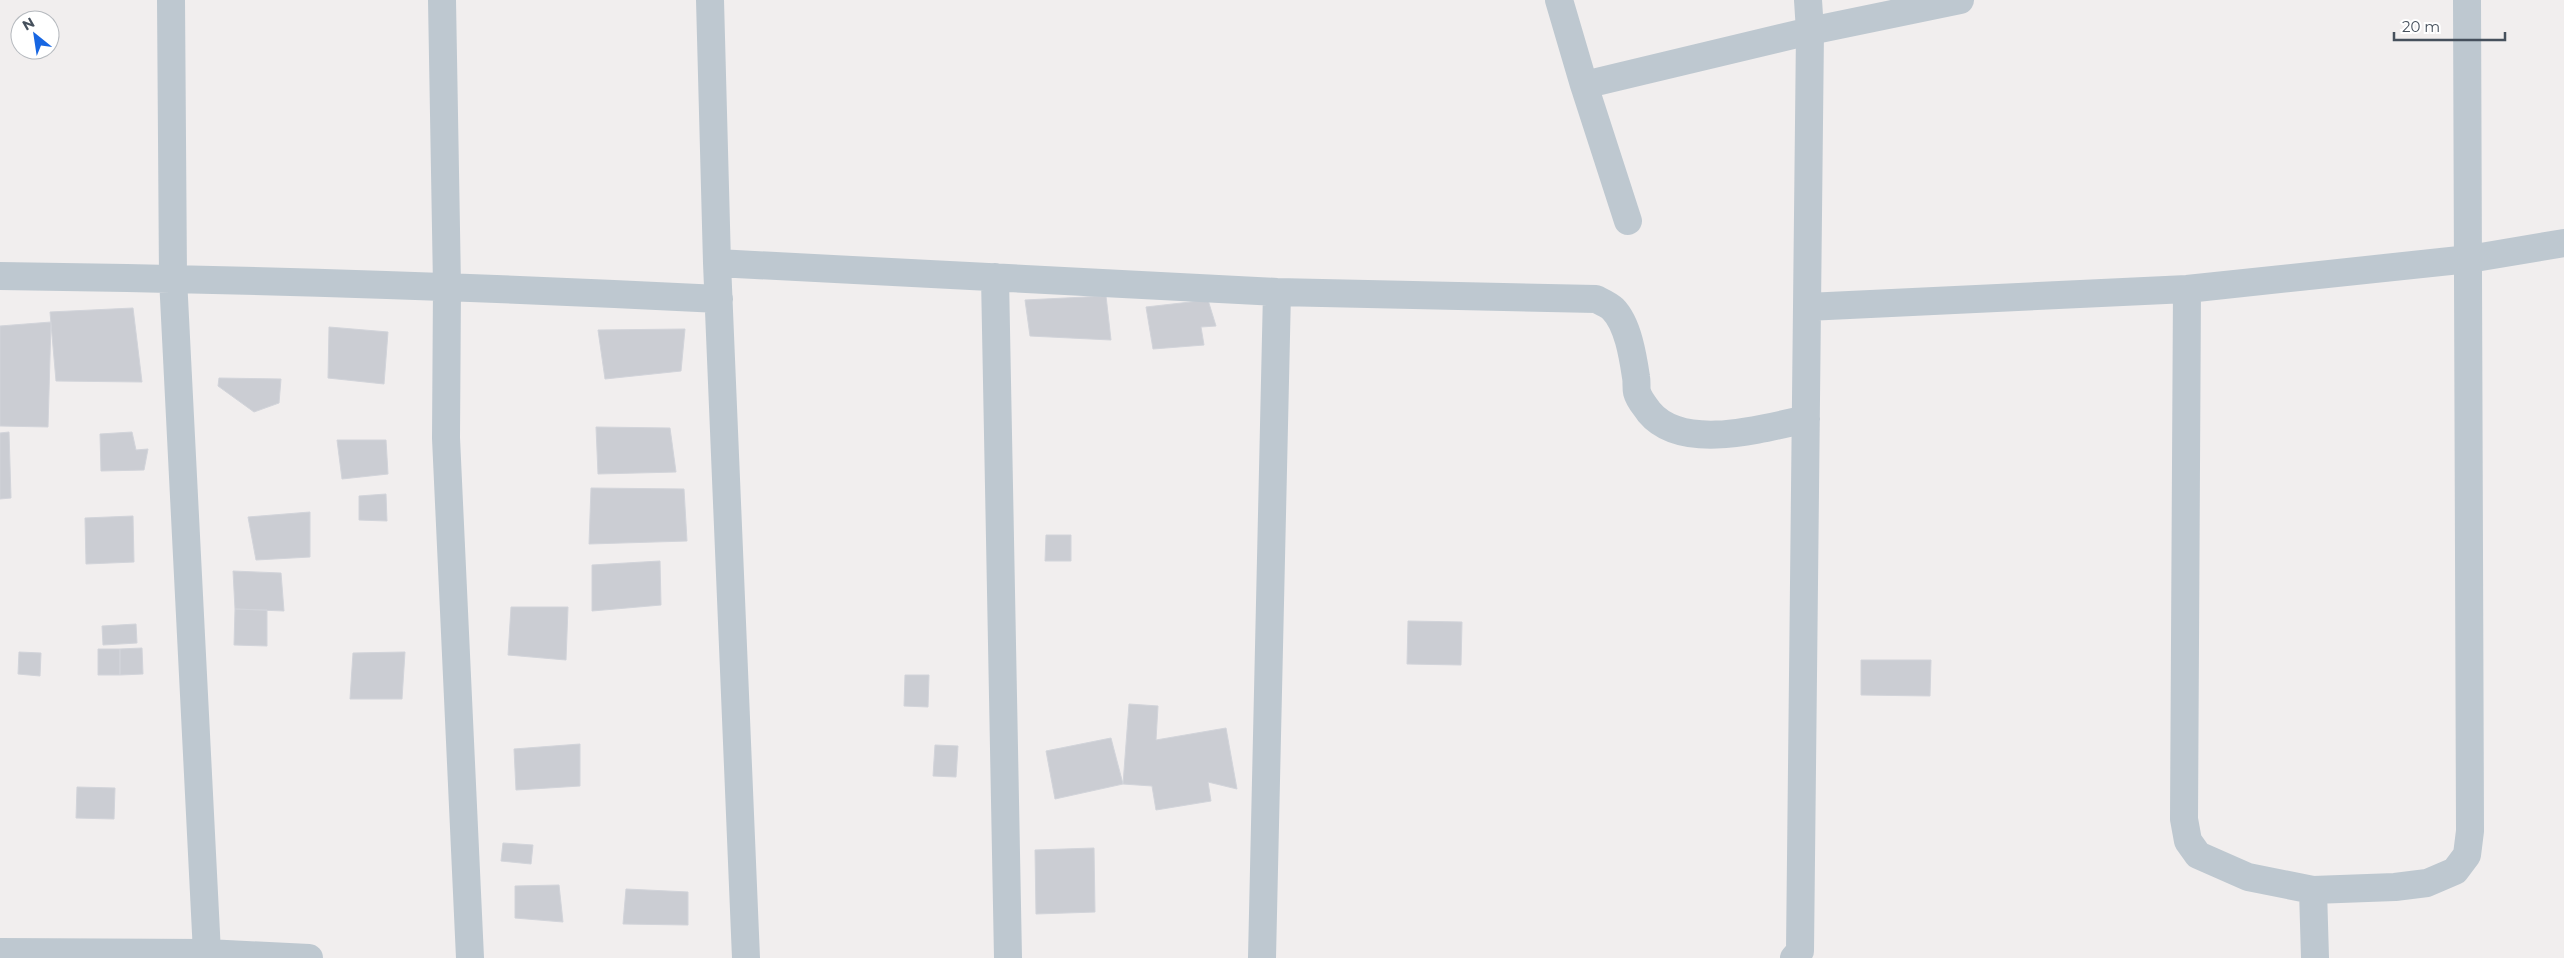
<svg xmlns="http://www.w3.org/2000/svg" width="2564" height="958" font-family="Montserrat,sans-serif">
<style>
.building{fill:#cbcdd3;stroke:#d2d4da}
.lines{fill:none;stroke-linecap:round;stroke-linejoin:round}
.minor{stroke:#bec8d0;stroke-width:28}
</style>
<rect width="100%" height="100%" fill="#f1eeee"/>
<!-- building -->
<path class="building" d="M1106,296L1111,340L1030,336L1025,300Z
M1208,300L1216,326L1201,327L1204,345L1153,349L1146,307Z
M133,308L142,382L56,381L50,312Z
M51,322L48,427L0,426V326Z
M329,327L388,332L384,384L328,378Z
M685,329L681,371L605,379L598,330Z
M219,378L281,379L279,403L254,412L218,386Z
M596,427L670,428L676,472L598,474Z
M9,432L11,498L0,499V433Z
M132,432L136,450L148,449L144,470L101,471L100,434Z
M337,440H386L388,474L342,479Z
M591,488L684,489L687,541L589,544Z
M386,494L387,521L359,520V496Z
M310,512V557L256,560L248,517Z
M133,516L134,562L86,564L85,518Z
M1046,535H1071V561H1045Z
M660,561L661,605L592,611V565Z
M233,571L281,573L284,611L235,609Z
M511,607H568L566,660L508,655Z
M235,609L267,610V646L234,645Z
M1408,621L1462,622L1461,665L1407,664Z
M136,624L137,643L103,645L102,626Z
M142,648L143,674L120,675V649Z
M98,649H120V675H98Z
M19,652L41,653L40,676L18,674Z
M405,652L402,699H350L353,653Z
M1861,660H1931L1930,696L1861,695Z
M905,675H929L928,707L904,706Z
M1129,704L1158,706L1156,740L1226,728L1237,789L1208,782L1211,801L1156,810L1152,786L1123,784Z
M1111,738L1123,784L1055,799L1046,751Z
M580,744V786L516,790L514,749Z
M935,745L958,746L956,777L933,776Z
M77,787L115,788L114,819L76,818Z
M503,843L533,845L531,864L501,861Z
M1094,848L1095,912L1036,914L1035,850Z
M559,885L563,922L515,918V886Z
M626,889L688,892V925L623,924Z"/>
<g class="lines">
<!-- minor -->
<path class="minor" d="M171,0L173,278L207,953
M442,0L447,286L446,438L470,958
M710,0L717,263L746,958
M1559,0L1584,85L1628,221
M1584,85L1810,31L1960,0
M717,263L1277,292L1596,299C1602,302 1609,305 1613,309C1628,324 1633,357 1636,377C1637,382 1636,388 1637,392C1639,400 1645,406 1649,412C1682,452 1762,429 1806,419
M0,276C240,279 479,287 719,299
M995,277L1008,958
M2187,289L2184,819L2188,841L2198,855L2248,877L2313,890L2395,887L2427,883L2455,871L2467,855L2470,831L2467,0
M1807,307L2187,289L2469,259L2564,243
M2313,890L2315,958
M0,952L207,953L309,958
M1262,958L1277,292
M1794,958L1800,951L1810,31L1808,0"/>
</g>
<!-- north arrow -->
<g transform="translate(35 35) rotate(330)"><circle r="24" fill="#ffffff" stroke="#b5b9be"/>
<path d="M0-4L9 19L0 12L-9 19Z" fill="#1766e2"/>
<text y="-8" font-size="14" font-weight="bold" text-anchor="middle" fill="#46505c">N</text>
</g>
<!-- scale -->
<path d="M2394 32v8h111v-8" fill="none" stroke="#46505c" stroke-width="2.5"/>
<text x="2402" y="32" font-size="15" fill="#46505c" stroke="#ffffff" stroke-width="4" paint-order="stroke">20 m</text>
</svg>
